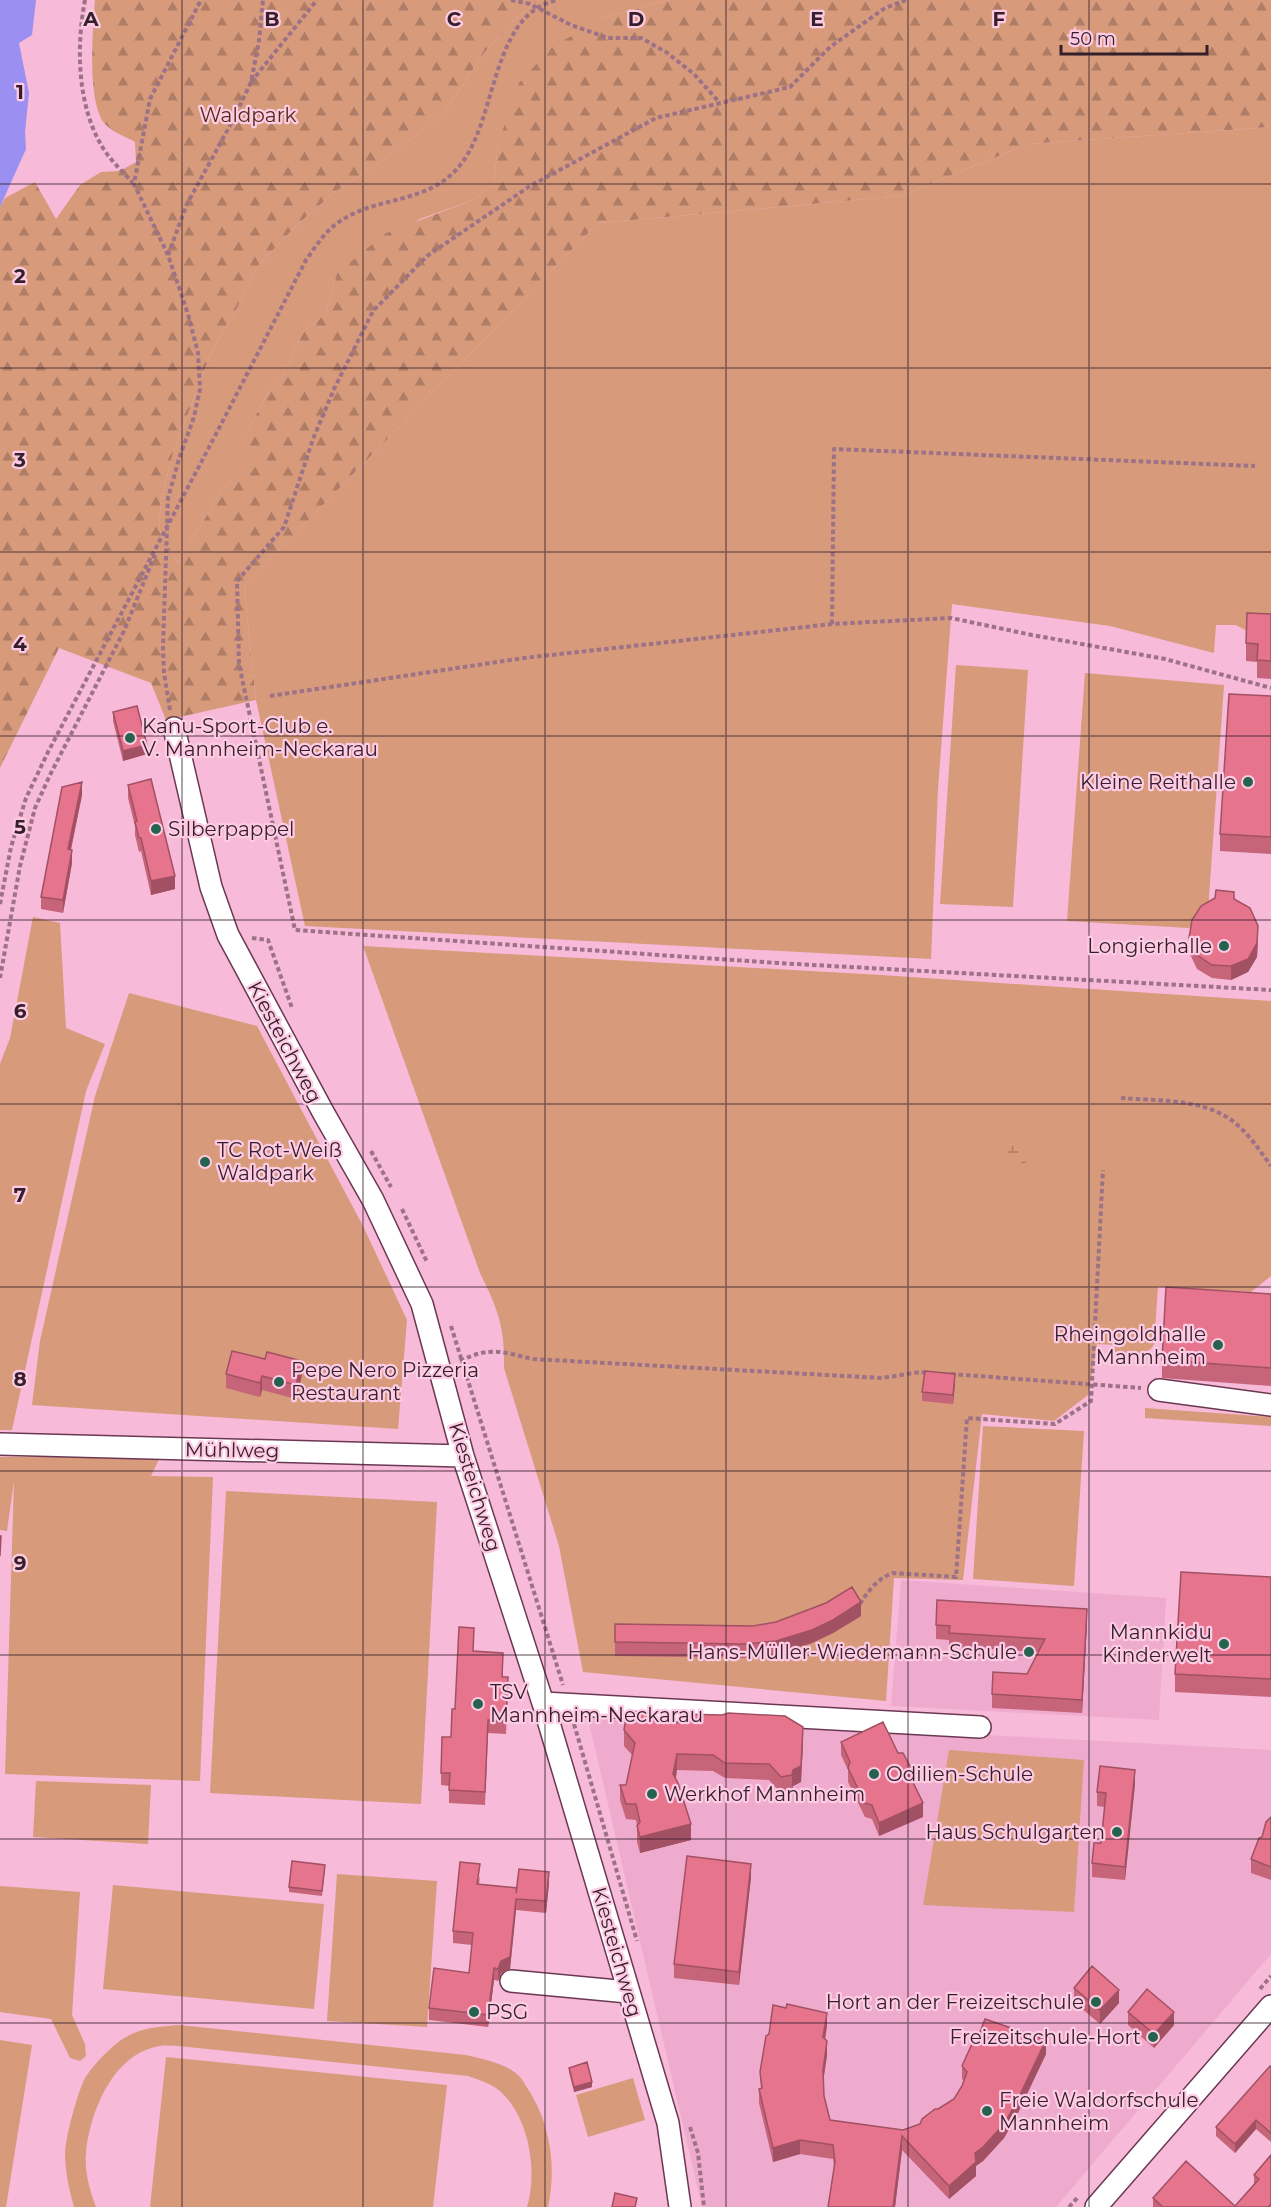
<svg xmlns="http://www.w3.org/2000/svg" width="1271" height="2207" font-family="Montserrat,sans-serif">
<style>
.built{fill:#efabcd}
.green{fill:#d79a7b}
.forest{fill:url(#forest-firs)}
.wetland{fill:url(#wetland-marsh)}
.water{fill:#9b8ff2}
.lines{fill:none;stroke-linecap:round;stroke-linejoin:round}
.minor-casing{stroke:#6b3854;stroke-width:24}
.path{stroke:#9d7287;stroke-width:4;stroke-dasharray:4.5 3;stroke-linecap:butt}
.minor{stroke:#fff;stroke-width:21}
.wall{fill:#c66479}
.shaded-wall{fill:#a15163}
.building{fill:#e6748d;stroke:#a15163;stroke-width:1.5}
.grid{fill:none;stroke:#351f2b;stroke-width:1.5;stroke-opacity:0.55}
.poi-dot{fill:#26634e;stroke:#fdcbe3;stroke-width:2}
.labels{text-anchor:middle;stroke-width:4.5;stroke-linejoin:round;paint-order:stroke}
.park-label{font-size:20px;fill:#542b15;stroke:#fdcbe3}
.poi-label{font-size:20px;fill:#351f2b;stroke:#fdcbe3;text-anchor:start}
.street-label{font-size:20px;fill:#351f2b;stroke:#fdcbe3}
.grid-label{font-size:20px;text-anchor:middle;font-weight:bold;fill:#351f2b;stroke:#fdcbe3;stroke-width:4.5;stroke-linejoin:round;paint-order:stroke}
</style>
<defs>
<pattern id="forest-firs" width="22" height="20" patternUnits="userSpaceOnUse" patternTransform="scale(1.5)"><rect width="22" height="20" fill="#d79a7b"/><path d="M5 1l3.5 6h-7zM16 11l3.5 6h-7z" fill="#af7d65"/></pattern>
<pattern id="wetland-marsh" width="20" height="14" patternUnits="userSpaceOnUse" patternTransform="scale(1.5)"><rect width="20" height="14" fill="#d79a7b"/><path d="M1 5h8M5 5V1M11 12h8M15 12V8" fill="none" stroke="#af7d65"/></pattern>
</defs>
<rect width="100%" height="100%" fill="#f7bad8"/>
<!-- built -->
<path class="built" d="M901,1580L1166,1598L1159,1720L891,1706Z
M587,1714L1271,1750V1954L1056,2207H702Z"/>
<!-- green -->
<path class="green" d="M539,0H669L603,18L498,144L494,183L473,200L420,219L337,273L326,313L303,332L283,376L268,393L245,435L246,471L225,485L178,563L159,529L161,500L173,453L211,353L237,308L259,264L299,223L335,192L382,161L442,116L484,53L514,20Z
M1271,127V632L1247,631L1236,625H1216L1214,653L1110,626L952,604L938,789L931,959L305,926L256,700L244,586L598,223L901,196L1028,144Z
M956,665L1028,670L1013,907L940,904Z
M1085,673L1224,685L1208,911L1189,928L1067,921Z
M33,917L60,923L66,1028L105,1044L86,1091L12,1430H0V1064L10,1038Z
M363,946L881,975L1271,1001V1276L1251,1292L1158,1287L1154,1344C1148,1358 1128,1352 1114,1352L1115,1345L1097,1344L1088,1395L1054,1421L982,1414L963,1580L894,1578L886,1701L583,1672L559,1546L504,1368C505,1328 498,1309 480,1273Z
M129,993L257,1026L364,1228L407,1320L398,1429L32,1405L40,1341L95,1096Z
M1145,1408L1271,1417V1426L1145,1418Z
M983,1426L1084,1431L1074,1586L973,1579Z
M0,1457H160L151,1476L213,1477L200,1781L5,1774L14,1481L7,1531L0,1530Z
M226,1491L437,1502L421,1804L210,1793Z
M949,1750L1084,1760L1074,1912L923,1905Z
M36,1781L151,1785L148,1844L33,1837Z
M337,1874L437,1881L427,2027L327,2021Z
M113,1885L324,1904L314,2009L103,1989Z
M0,1886L80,1892L72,2015L85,2044L86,2056L80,2061L70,2058L51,2019L0,2012Z
M179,2025L466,2055C483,2059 505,2063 518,2075C521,2077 524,2083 526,2086C550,2121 557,2166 548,2207H527C538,2171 529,2118 501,2092C493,2084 479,2080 468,2076L178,2046C172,2046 166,2045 160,2046C113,2053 90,2112 86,2153C84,2170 90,2192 96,2207H74C69,2189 65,2171 65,2152C66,2136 77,2095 84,2080C91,2067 113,2044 126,2037C142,2027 161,2027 179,2025Z
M0,2040L32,2045L6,2207H0Z
M166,2057L447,2085L433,2207H150Z
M633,2078L645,2120L588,2137L576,2095Z"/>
<!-- forest -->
<path class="forest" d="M95,0H539L514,20L484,53L442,116L382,161L335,192L299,223L259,264L237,308L211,353L173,453L161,500L159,529L178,563L225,485L245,471V435L268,393L283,376L303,332L326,313L337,273L386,233L473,200L494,183L498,144L519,83L552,47L603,18L669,0H1271V127L1028,144L901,196L598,223L244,586L256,700L166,720L151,683L59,648L0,768V207L5,198L35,182L56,219L80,185L101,172L120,171L136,162L135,142C126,137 113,132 106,125C86,105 93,27 95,0Z"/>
<!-- wetland -->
<path class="wetland" d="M1018,1141L1027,1149V1160L1024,1165H1019L1011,1161L1008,1152L1011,1145Z"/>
<!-- water -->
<path class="water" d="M0,0H36L32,35L19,43L29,93L25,132L26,149L0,207Z"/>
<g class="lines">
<defs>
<path id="minor" d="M174,728L211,887L228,935L323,1112L373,1200L422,1304L463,1456L543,1703L668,2123L680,2207
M1159,1390L1271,1405
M0,1444L463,1456
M543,1703L980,1727
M511,1981L628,1992
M1096,2207L1271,2006"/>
</defs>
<!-- minor casing -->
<use href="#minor" class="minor-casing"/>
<!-- path -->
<path class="path" d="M85,0C76,47 77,106 103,148C111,161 123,172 133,183
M511,0L530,4L571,25L608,38H641L666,52L694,74L719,102
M906,0L885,8L830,47L790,87L656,118L530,186L427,256L373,311L334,389L313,439L284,527L237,581L239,664L295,930L777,963L1271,990
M251,82L317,0
M168,255L187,204L233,120L251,82L259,41L263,0
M832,624L834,449L1255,466
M270,696L524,658L832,624L951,618L1032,635L1165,659L1271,688
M170,710L164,673L163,646L168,498L179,459L194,417L200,389L198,353L188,314L168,255L134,184L150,99L201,0
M0,904L11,847L26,798L48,752L215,436L306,260C316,246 325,231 339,222C377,195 430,205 461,164C494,122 492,34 539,7C544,4 551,2 556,0
M252,938L268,940L292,1008
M0,978L20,866L35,808L50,775L124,631L156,552
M1121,1098C1158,1101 1205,1098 1235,1123C1250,1135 1260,1151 1271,1166
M371,1151L391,1187
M402,1209L427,1262
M451,1326L563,1685
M460,1361C490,1346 502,1352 533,1359L882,1378L920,1372L928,1373
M951,1374L1141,1388
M860,1604C868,1591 878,1578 893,1573L956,1577L967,1418L1055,1424L1091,1401L1103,1170
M574,1724L637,1941
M1260,1989L1271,1976
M690,2127L698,2153L704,2207
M1069,2207L1079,2196"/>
<!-- minor -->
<use href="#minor" class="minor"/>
</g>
<!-- wall -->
<path class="wall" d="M1271,614V679L1257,678V662L1246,661V643Z
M1271,696V854L1220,851V834Z
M113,712L147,754L123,761L113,721Z
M128,785L175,889L151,895L141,851L139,852L135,835V826L128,798Z
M82,795L71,850L72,863L63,913L41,909V897Z
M1234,899L1258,940L1257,957L1248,972L1231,980L1212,978L1197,969L1189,952V938Z
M1271,1294V1386L1162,1378V1360Z
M265,1359L302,1375L296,1399L262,1390L260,1397L226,1388V1374Z
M955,1383L953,1404L922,1401V1392Z
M1271,1577V1697L1175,1692V1674Z
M861,1616L833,1633L812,1643L776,1654L745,1658L615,1656V1624L753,1626Z
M1087,1623L1082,1713L992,1708V1694L1027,1674L1039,1652L949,1647V1640L936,1639V1625Z
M474,1651L503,1665V1677L508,1690L506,1734L488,1733L485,1805L449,1803V1786L441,1785V1773L451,1737L455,1709Z
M657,1721L803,1743L801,1782L793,1786L792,1791L781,1793L769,1780L725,1778L713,1771L677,1770L676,1778L691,1840L640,1853L637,1842V1826L636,1820L626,1819L620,1800V1785H626L632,1755L624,1746V1730Z
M841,1742L911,1777L923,1817L879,1836L872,1819L865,1817L848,1782V1770L841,1755Z
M1135,1784L1125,1880L1092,1877V1863L1101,1843L1105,1807L1097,1806V1792Z
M1271,1817V1880L1251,1873V1859Z
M325,1869L322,1896L289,1892V1887Z
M480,1876L479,1884L517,1888L549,1883L546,1913L516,1910L510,1969L501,1973L498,1981L494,1980L488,2027L429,2020V2008L469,1973L472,1945L453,1943V1931Z
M751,1877L739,1985L674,1978V1964Z
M1074,1988L1119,2003L1100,2024L1074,2002Z
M1128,2012L1174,2025L1154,2048L1128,2025Z
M827,2026L825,2039L827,2055L823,2081L824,2096L830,2120L903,2130L920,2124L938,2109L954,2099L962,2086L964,2081L962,2079V2066L1046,2054L1017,2115L1004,2138L983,2161L976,2166V2176L949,2199L902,2150L895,2207H828L834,2167L833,2159L800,2154L773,2162L759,2103V2089H761L760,2072Z
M1271,2067V2142L1256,2129L1235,2153L1216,2136V2127Z
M569,2068L592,2087L574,2092L569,2072Z
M1271,2155V2207H1153V2198L1235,2206L1254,2184V2175Z"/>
<!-- shaded-wall -->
<path class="shaded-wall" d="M147,745V754L123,761V751Z
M82,782V795L68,862V849Z
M72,850V863L63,913V900Z
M175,876V889L151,895V881Z
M1258,926V940L1257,957L1248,972L1231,980V966Z
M302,1361V1375L296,1399V1385Z
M955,1374V1383L953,1404V1395Z
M262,1376V1390L260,1397V1383Z
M861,1602V1616L833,1633L812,1643L776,1654V1641Z
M1087,1609V1623L1082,1713V1700Z
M803,1727V1743L801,1782L793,1786L792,1791V1775Z
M677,1754V1770L673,1790V1774Z
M1135,1770V1784L1125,1880V1867Z
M923,1803V1817L879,1836V1823Z
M691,1824V1840L640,1853V1837Z
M751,1864V1877L739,1985V1972Z
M549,1872V1883L546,1913V1901Z
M516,1899V1910L510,1969L501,1973L498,1981V1969Z
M494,1968V1980L488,2027V2015Z
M1119,1990V2003L1100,2024V2010Z
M1174,2012V2025L1154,2048V2034Z
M827,2013V2026L823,2051V2037Z
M1046,2040V2054L1017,2115L1004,2138L983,2161L976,2166V2176L949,2199V2186L975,2153Z
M827,2041V2055L823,2083V2070Z
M592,2082V2087L574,2092V2087Z
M1256,2120V2129L1235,2153V2144Z
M902,2136V2150L895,2207H893Z
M800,2140V2154L773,2162V2148Z"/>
<!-- building -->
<path class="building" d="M1247,613L1271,614V661L1257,660L1258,644L1246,643Z
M1229,694L1271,696V837L1220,834Z
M137,706L147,745L123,751L113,712Z
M151,779L175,876L151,881L141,838H139L135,822L137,821L128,785Z
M82,782L68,849L72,850L63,900L41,897L62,787Z
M1216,890L1234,892V899L1250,908L1258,926L1257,943L1248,959L1231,966L1212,965L1197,955L1189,938L1192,920L1201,906L1215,898Z
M1166,1287L1271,1294V1368L1162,1360Z
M232,1351L265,1359L267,1352L302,1361L296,1385L262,1376L260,1383L226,1374Z
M925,1371L955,1374L953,1395L922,1392Z
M0,1536H1L0,1556Z
M1181,1572L1271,1577V1679L1175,1674Z
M852,1587L861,1602L833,1620L812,1630L776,1641L745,1644L615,1642V1624L753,1626L776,1622L826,1603Z
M937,1600L1087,1609L1082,1700L992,1694L993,1672L1027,1674L1045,1639L949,1633L950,1626L936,1625Z
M459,1627L474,1628L473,1651L503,1653L502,1677H508L506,1721L488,1720L485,1792L449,1790L450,1773H441L442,1737H451L452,1709H455Z
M627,1711L650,1712L657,1721L681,1723L682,1714L722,1715L728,1713L785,1716L803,1727L801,1766L793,1770L792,1775L781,1777L769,1764L725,1763L713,1755L677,1754L673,1774L678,1783L691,1824L640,1837L637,1826L640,1822L636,1804H626L620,1785H626L635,1743L624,1730Z
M883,1722L898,1753H903L911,1768L908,1772L923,1803L879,1823L872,1805L865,1803L848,1768L850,1762L841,1742Z
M1100,1766L1135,1770L1125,1867L1092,1863L1094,1843H1101L1106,1793L1097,1792Z
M1271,1817V1867L1251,1859L1259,1838L1262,1837L1266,1822Z
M687,1856L751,1864L739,1972L674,1964Z
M292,1861L325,1865L322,1891L289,1887Z
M460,1862L480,1864L477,1884L517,1888L516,1893L519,1869L549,1872L546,1901L516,1899L510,1957L501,1961L498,1969L494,1968L488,2015L429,2008L434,1968L469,1973L473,1933L453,1931Z
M1092,1966L1119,1990L1100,2010L1074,1988Z
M1147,1989L1174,2012L1154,2034L1128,2012Z
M787,2004L827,2013L823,2037L827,2041L823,2070L824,2096L830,2120L903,2130L920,2124L922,2119L935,2109H938L954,2099L962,2086L967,2072L962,2066L972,2044L976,2043L985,2019L1046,2040L1017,2101L1004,2124L983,2147L975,2153L976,2162L949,2186L902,2136L893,2207H828L835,2162L833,2145L800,2140L773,2148L759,2089L762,2088L760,2072L766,2036L769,2034L773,2005L786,2008Z
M587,2062L592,2082L574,2087L569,2068Z
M1270,2066L1271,2067V2133L1256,2120L1235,2144L1216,2127Z
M1271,2155V2204L1268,2207H1163L1153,2198L1186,2161L1235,2206L1259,2179L1254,2175Z
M615,2193L637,2198L635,2207H612Z"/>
<!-- grid -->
<path class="grid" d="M182,0V2207M363,0V2207M545,0V2207M726,0V2207M908,0V2207M1089,0V2207M0,184H1271M0,368H1271M0,552H1271M0,736H1271M0,920H1271M0,1104H1271M0,1287H1271M0,1471H1271M0,1655H1271M0,1839H1271M0,2023H1271"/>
<!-- markers -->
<g class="poi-dot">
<circle cx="130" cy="738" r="6"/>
<circle cx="1248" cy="782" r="6"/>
<circle cx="156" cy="829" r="6"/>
<circle cx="1224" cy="946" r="6"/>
<circle cx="205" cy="1162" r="6"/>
<circle cx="1218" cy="1345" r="6"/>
<circle cx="279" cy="1382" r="6"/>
<circle cx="1224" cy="1644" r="6"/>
<circle cx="1029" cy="1652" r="6"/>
<circle cx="478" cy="1704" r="6"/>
<circle cx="874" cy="1774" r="6"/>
<circle cx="652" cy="1794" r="6"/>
<circle cx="1117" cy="1832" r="6"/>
<circle cx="1096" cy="2002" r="6"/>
<circle cx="474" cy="2012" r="6"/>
<circle cx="1153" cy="2037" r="6"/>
<circle cx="987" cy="2111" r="6"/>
</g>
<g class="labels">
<!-- park labels -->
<g class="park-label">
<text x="248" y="122">Waldpark</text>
</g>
<!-- poi labels -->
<g class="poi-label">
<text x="142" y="733">Kanu-Sport-Club e.<tspan x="142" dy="23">V. Mannheim-Neckarau</tspan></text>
<text x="1236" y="789" text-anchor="end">Kleine Reithalle</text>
<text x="168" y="836">Silberpappel</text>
<text x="1212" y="953" text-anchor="end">Longierhalle</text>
<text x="217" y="1157">TC Rot-Weiß<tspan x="217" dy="23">Waldpark</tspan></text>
<text x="1206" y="1341" text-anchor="end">Rheingoldhalle<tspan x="1206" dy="23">Mannheim</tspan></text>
<text x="291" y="1377">Pepe Nero Pizzeria<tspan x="291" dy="23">Restaurant</tspan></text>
<text x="1212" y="1639" text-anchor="end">Mannkidu<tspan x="1212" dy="23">Kinderwelt</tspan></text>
<text x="1017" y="1659" text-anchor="end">Hans-Müller-Wiedemann-Schule</text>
<text x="490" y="1699">TSV<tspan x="490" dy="23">Mannheim-Neckarau</tspan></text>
<text x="886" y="1781">Odilien-Schule</text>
<text x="664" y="1801">Werkhof Mannheim</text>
<text x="1105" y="1839" text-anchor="end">Haus Schulgarten</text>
<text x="1084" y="2009" text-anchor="end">Hort an der Freizeitschule</text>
<text x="486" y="2019">PSG</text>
<text x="1141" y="2044" text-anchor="end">Freizeitschule-Hort</text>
<text x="999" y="2107">Freie Waldorfschule<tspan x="999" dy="23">Mannheim</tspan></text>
</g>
<!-- street labels -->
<g class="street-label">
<text transform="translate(285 1042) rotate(62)" y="7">Kiesteichweg</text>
<text transform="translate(232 1450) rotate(1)" y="7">Mühlweg</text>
<text transform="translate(475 1487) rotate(73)" y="7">Kiesteichweg</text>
<text transform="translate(617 1952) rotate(74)" y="7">Kiesteichweg</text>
</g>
</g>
<g class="grid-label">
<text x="91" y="26">A</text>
<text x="272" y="26">B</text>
<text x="454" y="26">C</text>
<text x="636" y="26">D</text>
<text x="817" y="26">E</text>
<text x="999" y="26">F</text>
<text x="20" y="99">1</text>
<text x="20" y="283">2</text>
<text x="20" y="467">3</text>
<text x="20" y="651">4</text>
<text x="20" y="834">5</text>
<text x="20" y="1018">6</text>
<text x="20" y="1202">7</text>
<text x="20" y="1386">8</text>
<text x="20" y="1570">9</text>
</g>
<!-- scale -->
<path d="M1061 45v9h146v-9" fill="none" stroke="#351f2b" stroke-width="3"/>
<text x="1070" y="45" font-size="18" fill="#351f2b" stroke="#fdcbe3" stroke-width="4.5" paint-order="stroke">50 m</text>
</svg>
